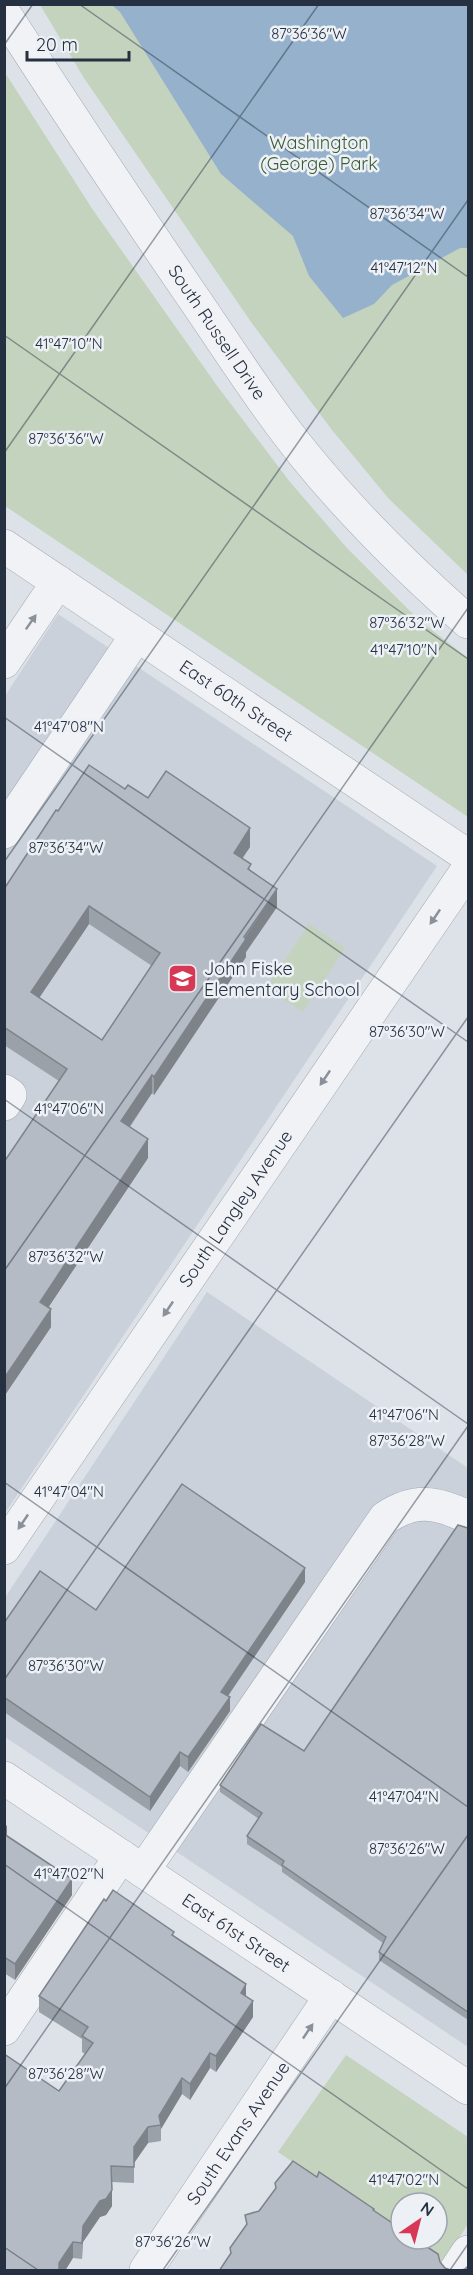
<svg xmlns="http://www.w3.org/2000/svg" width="473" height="2275" font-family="Quicksand,sans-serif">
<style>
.built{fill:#cbd1da}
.green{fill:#c4d3be}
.water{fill:#95b1cb}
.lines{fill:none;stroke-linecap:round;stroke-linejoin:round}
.minor-casing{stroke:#a2a9b2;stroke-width:34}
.minor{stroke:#f0f2f6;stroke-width:33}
.wall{fill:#9ba1a9;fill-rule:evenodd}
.shaded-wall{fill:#7e838a}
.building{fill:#b4bbc5;stroke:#7e838a;stroke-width:1.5;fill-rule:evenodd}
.oneway{fill:#8a919b}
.ticks{fill:none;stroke:#253040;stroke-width:1.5;stroke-opacity:0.45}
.labels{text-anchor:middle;stroke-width:5;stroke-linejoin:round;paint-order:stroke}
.park-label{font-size:18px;fill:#3b5c32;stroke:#edf1f6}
.street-label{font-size:18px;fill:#253040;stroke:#edf1f6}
.poi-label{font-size:18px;fill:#253040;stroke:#edf1f6;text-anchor:start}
.ticks-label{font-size:15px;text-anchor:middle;fill:#253040;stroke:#edf1f6;stroke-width:5;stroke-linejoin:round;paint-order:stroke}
</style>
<rect width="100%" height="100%" fill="#dde2e8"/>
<!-- built -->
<path class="built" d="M58,614L437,866L5,1513V696Z
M207,1292L468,1468V2047L5,1737L4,1599Z"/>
<!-- green -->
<path class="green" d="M40,5H468V575L389,499L332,430L251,322L84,78Z
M4,71L93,210L218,387L290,482L347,548L419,620L468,658V817L5,506Z
M309,924L345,948L303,1012L266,988Z
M346,2055L468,2137V2224L442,2265L404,2239H437V2203H401V2237L278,2152Z"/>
<!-- water -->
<path class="water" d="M112,5H468V248H460L392,285L374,304L343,318L309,276L293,236L221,174L120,12Z"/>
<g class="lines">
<defs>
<g id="minor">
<path id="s1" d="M4,13C64,106 125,198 188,290C226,345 263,404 306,457C355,517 410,571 468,622"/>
<path id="s2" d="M4,546L468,856"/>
<path d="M4,662L58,582"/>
<path d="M4,832L137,635"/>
<path d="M4,1091L10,1095L4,1104"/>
<path id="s3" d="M4,1548L468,869"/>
<path id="s4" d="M4,1778L468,2088"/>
<path d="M143,1871L385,1518C415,1498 437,1502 468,1517"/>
<path d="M4,2029L121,1856"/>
<path id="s5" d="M146,2270L331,1996"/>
<path d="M456,2270L468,2252"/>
</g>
</defs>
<!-- minor casing -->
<use href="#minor" class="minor-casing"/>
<!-- minor -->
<use href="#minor" class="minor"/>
</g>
<!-- wall -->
<path class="wall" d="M125,789L148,798L250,847L242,858L277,907L246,952V957L154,1095L152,1093L130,1127L148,1158L48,1307L51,1327L5,1395H4V1162L59,1081L4,1045V889L58,811ZM89,924L152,966L102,1040L39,998Z
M468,1528V2020L379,1960V1952L383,1943L282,1872V1867L247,1844V1836L259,1819L220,1792V1785L304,1751Z
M305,1582L228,1696L230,1711L188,1772L180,1766L150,1811L4,1712V1623Z
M4,1824L7,1835L72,1895L15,1980L4,1973Z
M174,1937L246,1997L253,2017L216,2072L210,2068L190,2100L182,2094L161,2129V2141L148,2143L134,2163V2183L112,2182V2206L106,2215L100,2217L83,2242L82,2259L73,2258L59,2091L85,2054L82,2052V2039L39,2012V1996Z"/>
<!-- shaded-wall -->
<path class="shaded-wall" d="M250,828V847L234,871V853Z
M277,889V907L246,952V957L154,1095V1077Z
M89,906V924L31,1010V992Z
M152,1075V1093L121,1139V1121Z
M148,1139V1158L40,1320V1302Z
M51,1309V1327L5,1395V1377Z
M305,1568V1582L221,1706V1692Z
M230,1697V1711L188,1772V1757Z
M180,1752V1766L150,1811V1797Z
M7,1825V1841L4,1844V1828Z
M72,1879V1895L15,1980V1964Z
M246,1984V2000L241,1993Z
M253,2001V2017L216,2072V2056Z
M210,2053V2068L190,2100V2084Z
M182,2078V2094L161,2129L159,2116Z
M148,2127V2143L134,2163V2147Z
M112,2190V2206L106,2215L100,2217L83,2242L82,2259L83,2226L100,2201Z
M73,2242V2258L65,2271H59V2263Z"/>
<!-- building -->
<path class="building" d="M89,765L125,789L128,785L148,798L166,771L250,828L234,853L251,864L248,869L277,889L244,937L246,939L154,1077L152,1075L121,1121L148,1139L40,1302L51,1309L5,1377H4V1162L67,1069L4,1027V889L56,810L58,811ZM89,906L160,953L102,1040L31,992Z
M182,1484L305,1568L221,1692L230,1697L188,1757L180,1752L150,1797L4,1697V1623L40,1571L96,1610Z
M458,1525L468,1528V2012L379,1952L386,1937L282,1865L284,1861L247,1836L262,1813L220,1785L261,1724L304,1751Z
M4,1834L72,1879L15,1964L4,1957Z
M113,1890L174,1932L172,1935L246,1984L241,1993L253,2001L216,2056L210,2053L190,2084L182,2078L159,2116L161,2125L148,2127L134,2147V2167L111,2166L112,2190L106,2199L100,2201L83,2226L82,2243L73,2242L59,2263V2271H4V2054L59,2091L93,2043L82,2036L88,2027L39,1996L104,1899L106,1901Z
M293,2161L317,2177L319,2172L374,2209L373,2210L401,2229V2239H415L438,2254L440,2262L445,2268L453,2271H219L231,2253L230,2248L247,2224L245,2215L259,2211L276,2188L275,2183Z
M468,2266V2271H459L465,2269Z"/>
<!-- one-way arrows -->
<defs><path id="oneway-solid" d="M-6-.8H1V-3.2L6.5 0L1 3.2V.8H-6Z" transform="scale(1.5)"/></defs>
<g class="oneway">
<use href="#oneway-solid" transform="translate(31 622) rotate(-55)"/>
<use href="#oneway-solid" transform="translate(435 917) rotate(124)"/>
<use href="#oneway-solid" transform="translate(325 1078) rotate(124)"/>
<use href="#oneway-solid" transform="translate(168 1309) rotate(124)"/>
<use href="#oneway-solid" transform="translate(23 1522) rotate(124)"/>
<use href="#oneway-solid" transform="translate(308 2031) rotate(-56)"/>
</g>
<!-- ticks -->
<path class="ticks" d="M79,4L468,277M4,45L33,4M4,335L468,659M4,453L319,4M4,717L468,1042M4,862L468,200M4,1099L468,1424M4,1271L468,608M4,1482L468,1807M4,1680L468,1017M4,1864L468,2189M4,2089L468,1426M4,2247L38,2270M163,2270L468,1835M450,2270L468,2244"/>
<!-- icons -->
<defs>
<symbol id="school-square" viewBox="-11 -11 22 22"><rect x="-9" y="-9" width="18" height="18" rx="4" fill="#d73855" stroke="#edf1f6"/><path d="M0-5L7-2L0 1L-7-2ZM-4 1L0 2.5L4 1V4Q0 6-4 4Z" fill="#fff"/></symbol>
</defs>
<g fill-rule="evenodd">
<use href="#school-square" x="166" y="962" width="33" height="33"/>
</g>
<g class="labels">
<!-- park labels -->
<g class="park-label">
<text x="319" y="149">Washington<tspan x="319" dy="21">(George) Park</tspan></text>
</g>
<!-- street labels -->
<g class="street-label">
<text dy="6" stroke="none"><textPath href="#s1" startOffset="384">South Russell Drive</textPath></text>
<text dy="6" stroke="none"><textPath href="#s2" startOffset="279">East 60th Street</textPath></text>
<text dy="6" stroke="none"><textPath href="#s3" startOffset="411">South Langley Avenue</textPath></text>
<text dy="6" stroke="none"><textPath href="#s4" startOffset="279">East 61st Street</textPath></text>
<text dy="6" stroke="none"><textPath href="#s5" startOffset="165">South Evans Avenue</textPath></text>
</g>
<!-- poi labels -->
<g class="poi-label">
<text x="204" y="975">John Fiske<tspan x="204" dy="21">Elementary School</tspan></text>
</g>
</g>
<g class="ticks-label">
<text x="309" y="39">87°36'36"W</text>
<text x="407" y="219">87°36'34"W</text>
<text x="404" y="273">41°47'12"N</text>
<text x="69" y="349">41°47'10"N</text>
<text x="66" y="444">87°36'36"W</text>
<text x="407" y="628">87°36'32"W</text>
<text x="404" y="655">41°47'10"N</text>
<text x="69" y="732">41°47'08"N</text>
<text x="66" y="853">87°36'34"W</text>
<text x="407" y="1037">87°36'30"W</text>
<text x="69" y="1114">41°47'06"N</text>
<text x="66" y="1262">87°36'32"W</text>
<text x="404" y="1420">41°47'06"N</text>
<text x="407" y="1446">87°36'28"W</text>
<text x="69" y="1497">41°47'04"N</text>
<text x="66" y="1671">87°36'30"W</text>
<text x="404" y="1802">41°47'04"N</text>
<text x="407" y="1854">87°36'26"W</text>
<text x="69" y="1879">41°47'02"N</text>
<text x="66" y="2079">87°36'28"W</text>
<text x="404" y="2185">41°47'02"N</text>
<text x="173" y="2247">87°36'26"W</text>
</g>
<!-- border -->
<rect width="473" height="2275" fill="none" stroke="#253040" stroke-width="12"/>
<!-- north arrow -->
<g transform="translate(419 2221) rotate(35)"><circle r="28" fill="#edf1f6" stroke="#9da4ad" stroke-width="1.5"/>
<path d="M0-4.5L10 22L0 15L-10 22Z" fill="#d73855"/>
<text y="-9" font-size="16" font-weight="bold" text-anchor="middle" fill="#253040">N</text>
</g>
<!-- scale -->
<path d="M27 51v9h102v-9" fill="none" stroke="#253040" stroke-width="3"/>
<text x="36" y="51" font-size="18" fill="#253040" stroke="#edf1f6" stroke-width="4.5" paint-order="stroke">20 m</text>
</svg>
